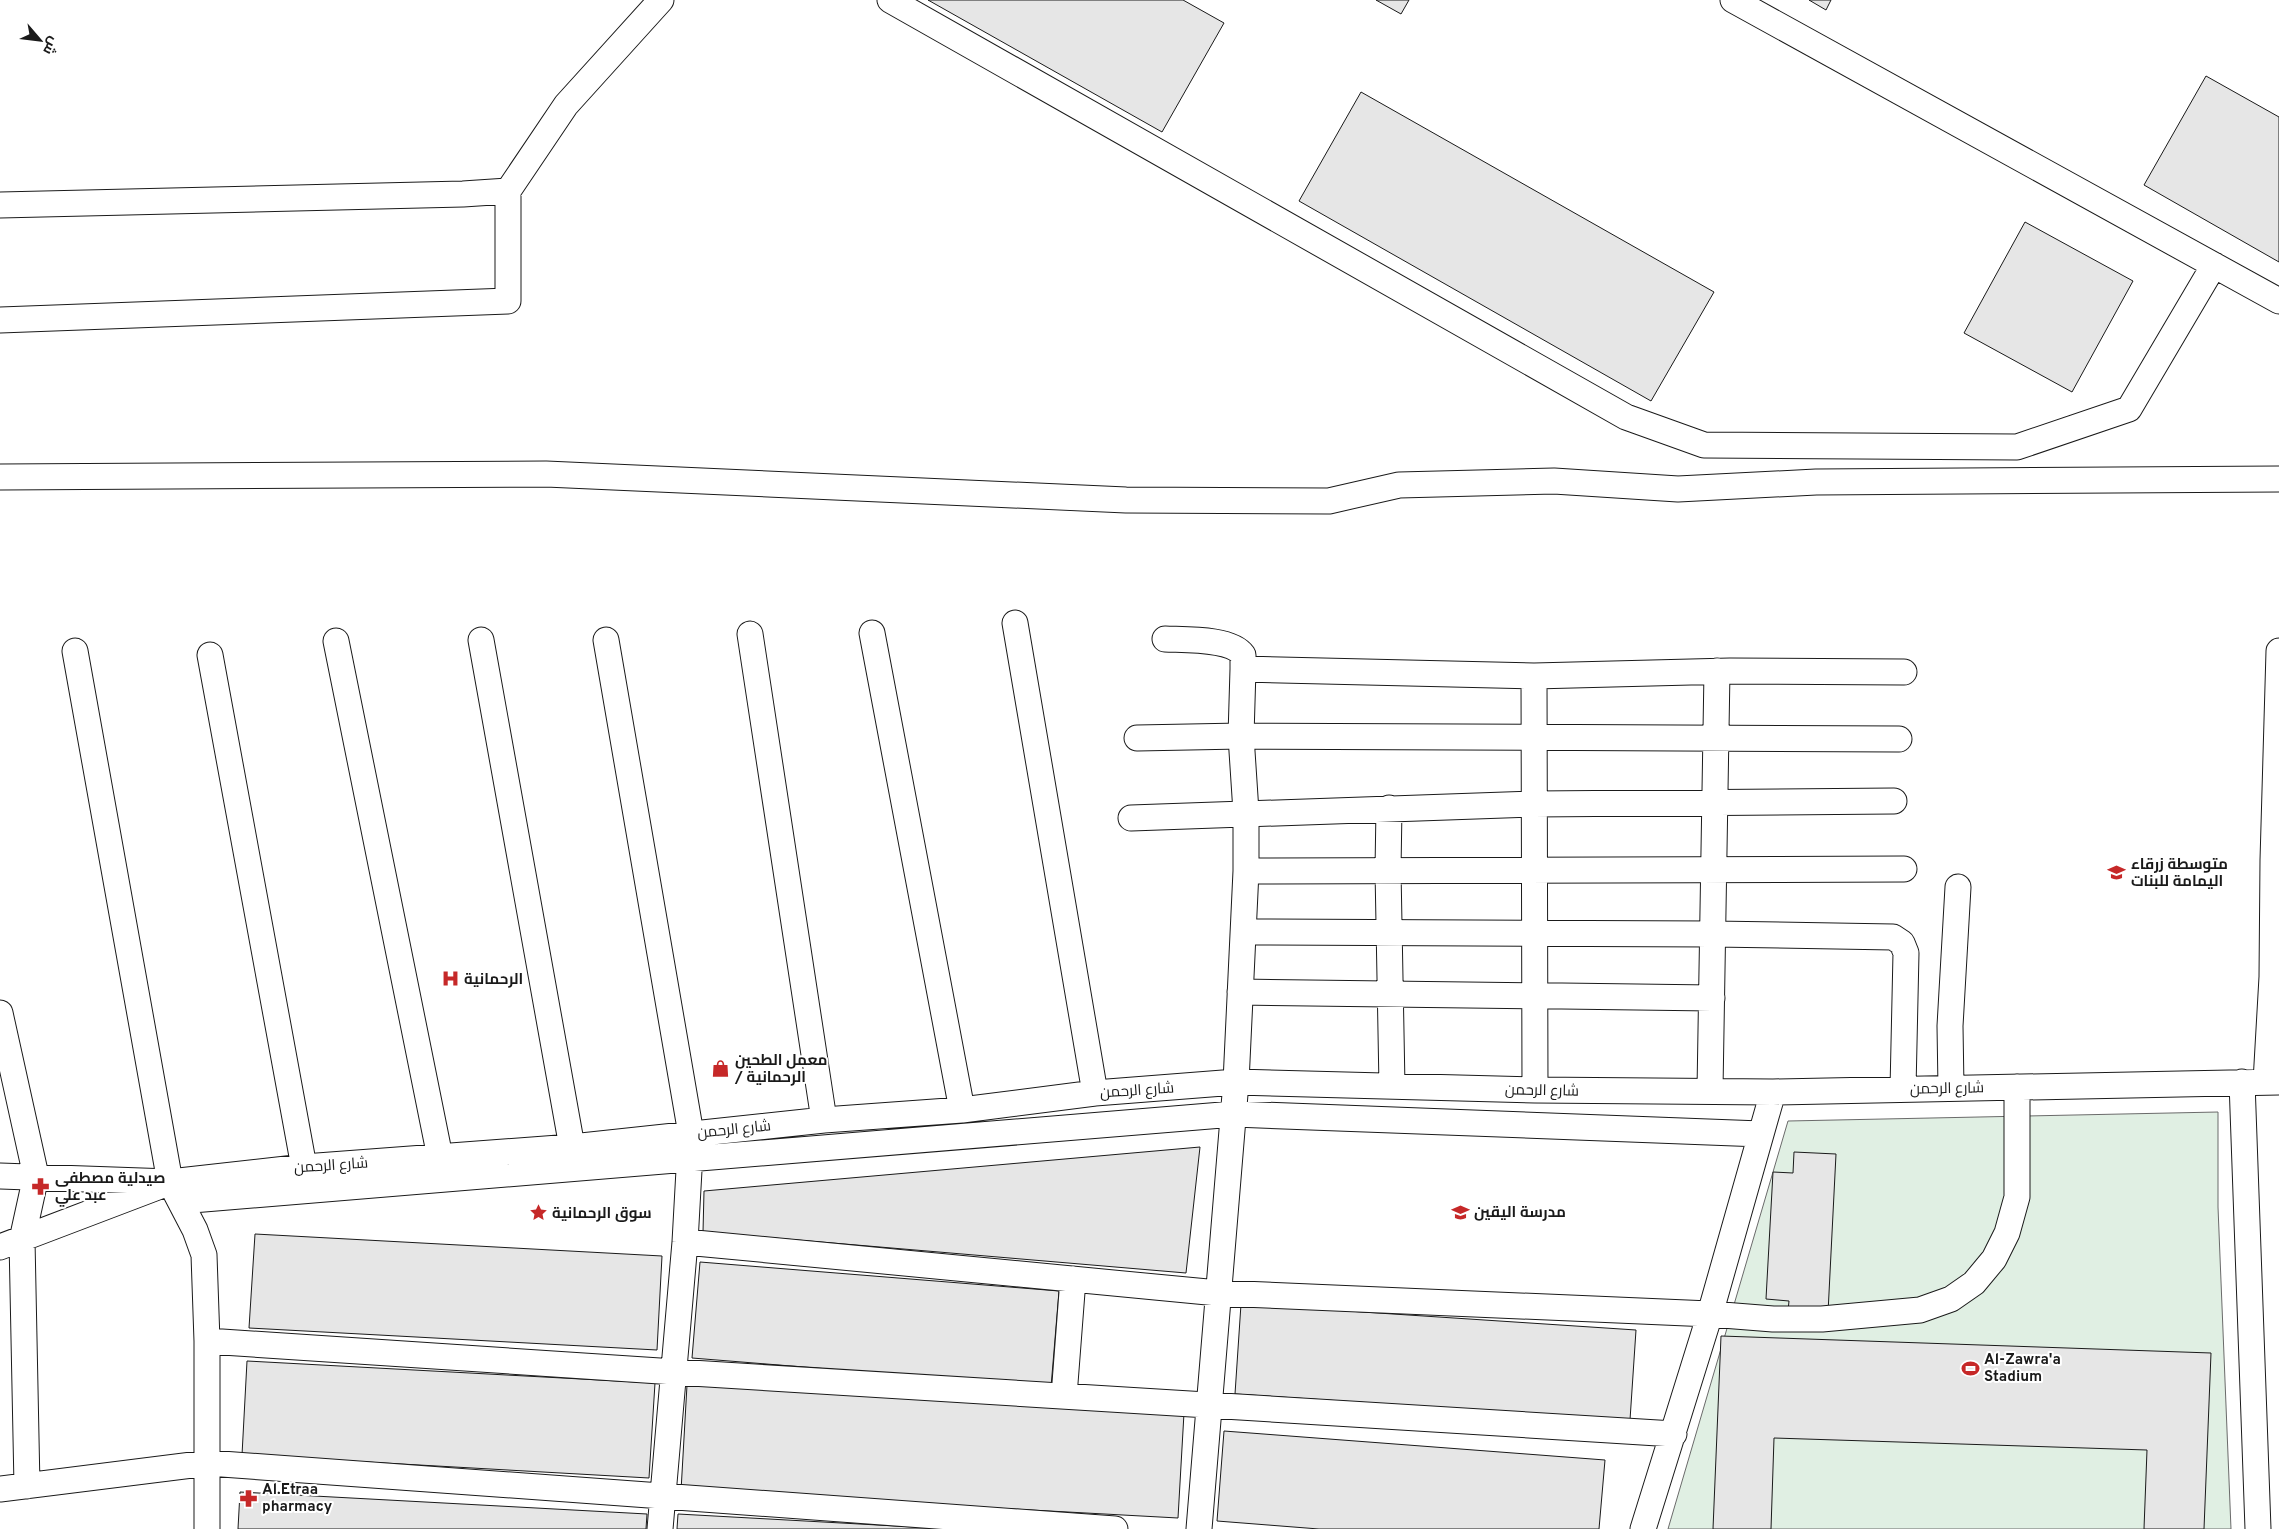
<svg xmlns="http://www.w3.org/2000/svg" width="2279" height="1529" font-family="Overpass,Cairo,sans-serif">
<style>
.green{fill:#e0efe3;stroke:#6a6a6a}
.building{fill:#e6e6e6;stroke:#1a1a1a}
.lines{fill:none;stroke-linecap:round;stroke-linejoin:round}
.minor-casing{stroke:#1a1a1a;stroke-width:27}
.minor{stroke:#fff;stroke-width:25}
.labels{text-anchor:middle;stroke-width:4;stroke-linejoin:round;paint-order:stroke}
.poi-label{font-size:15px;font-weight:bold;fill:#1a1a1a;stroke:#fff;text-anchor:start}
.street-label{font-size:15px;fill:#1a1a1a;stroke:#fff}
</style>
<rect width="100%" height="100%" fill="#fff"/>
<!-- green -->
<path class="green" d="M2218,1112V1207L2231,1529H1668L1788,1121Z"/>
<!-- building -->
<path class="building" d="M928,0H1183L1224,23L1162,132Z
M1376,0H1409L1401,14Z
M1809,0H1831L1826,10Z
M2206,76L2279,117V262L2144,185Z
M1361,92L1714,292L1651,401L1299,201Z
M2025,222L2133,281L2072,392L1964,333Z
M1200,1147L1186,1273L703,1232L704,1191Z
M1794,1152L1836,1154L1828,1313L1788,1311L1789,1301L1766,1299L1773,1172L1793,1173Z
M255,1234L662,1256L657,1350L249,1328Z
M700,1262L1059,1291L1051,1387L692,1358Z
M1241,1304L1636,1330L1630,1420L1235,1394Z
M1721,1336L2211,1353L2204,1529H2144L2147,1450L1774,1438L1771,1529H1713Z
M247,1361L655,1383L649,1478L242,1455Z
M687,1385L1184,1413L1178,1518L681,1491Z
M1224,1431L1605,1460L1599,1529H1319L1217,1521Z
M240,1492L647,1514L646,1529H238Z
M678,1514L950,1529H677Z"/>
<g class="lines">
<defs>
<path id="minor" d="M890,0L1626,417L1704,445L2017,447L2129,409L2214,265
M1733,0L2279,301
M0,205L463,194L508,191L566,105L661,0
M0,320L508,301V191
M0,477L546,474L1126,500L1329,501L1399,485L1554,481L1678,489L1816,482L2279,479
M1015,623L1095,1093
M872,633L962,1110
M750,634L824,1120
M1165,639C1185,640 1231,638 1243,655V669
M481,640L572,1147
M606,640L691,1134L685,1242L660,1529
M336,641L440,1157
M75,651L170,1182L195,1230L204,1255L207,1341V1529
M210,655L304,1167
M1534,676L1535,1090
M1137,738L1241,736L1899,739
M1389,808L1388,870L1392,1086
M1131,818L1534,804L1894,801
M1246,871L1904,869
M1244,932L1713,934L1893,937L1902,943L1906,953L1903,1089
M1240,992L1712,998
M0,1013L36,1176L22,1240L27,1486
M2242,1082L2258,1529
M2266,1082L2272,977L2273,860L2279,651
M1951,1088L1950,1026L1958,887
M1710,1090L1717,671
M0,1176L170,1182L304,1167L572,1147L824,1120L962,1110L1095,1093L1236,1082L1535,1090L1773,1092L2279,1082
M180,1201L1234,1114L1761,1134
M685,1242L1218,1293L1710,1314L1773,1319H1822L1920,1310L1951,1299L1974,1283L1994,1259L2007,1233L2017,1197V1087
M0,1247L163,1185
M207,1341L675,1372L1674,1434
M1064,1396L1073,1279
M0,1489L208,1463L1115,1529
M1199,1529L1236,1082L1246,871V812L1241,736L1243,669L1534,676L1730,671L1904,672
M1643,1529L1710,1314L1773,1092"/>
</defs>
<!-- minor casing -->
<use href="#minor" class="minor-casing"/>
<!-- minor -->
<use href="#minor" class="minor"/>
</g>
<!-- icons -->
<defs>
<symbol id="school-bare" viewBox="-9 -9 18 18"><path d="M0-5L7-2L0 1L-7-2ZM-4 1L0 2.5L4 1V4Q0 6-4 4Z" fill="#c62828" stroke="#fff" stroke-width="2.5" paint-order="stroke"/></symbol>
<symbol id="hospital-bare" viewBox="-9 -9 18 18"><path d="M-5-5h3v3.5h4V-5h3V5h-3V1.5h-4V5h-3Z" fill="#c62828" stroke="#fff" stroke-width="2.5" paint-order="stroke"/></symbol>
<symbol id="shop-bare" viewBox="-9 -9 18 18"><path d="M-5-2.5h2.3a2.7 3.5 0 0 1 5.4 0H5L5.5 6h-11ZM-1.5-2.5h3a1.5 2.3 0 0 0-3 0Z" fill="#c62828" stroke="#fff" stroke-width="2.5" paint-order="stroke"/></symbol>
<symbol id="pharmacy-bare" viewBox="-9 -9 18 18"><path d="M-2-6h4v4h4v4h-4v4h-4v-4h-4v-4h4Z" fill="#c62828" stroke="#fff" stroke-width="2.5" paint-order="stroke"/></symbol>
<symbol id="sight-bare" viewBox="-9 -9 18 18"><path d="M0-6L1.8-2.2L6-1.7L2.9 1.2L3.7 5.4L0 3.3L-3.7 5.4L-2.9 1.2L-6-1.7L-1.8-2.2Z" fill="#c62828" stroke="#fff" stroke-width="2.5" paint-order="stroke"/></symbol>
<symbol id="stadium-bare" viewBox="-9 -9 18 18"><path d="M0-5a6.5 5 0 1 0 0 10a6.5 5 0 1 0 0-10ZM-3.5-1.8h7v3.6h-7Z" fill="#c62828" stroke="#fff" stroke-width="2.5" paint-order="stroke"/></symbol>
</defs>
<g fill-rule="evenodd">
<use href="#school-bare" x="2104" y="860" width="25" height="25"/>
<use href="#hospital-bare" x="438" y="966" width="25" height="25"/>
<use href="#shop-bare" x="708" y="1056" width="25" height="25"/>
<use href="#pharmacy-bare" x="28" y="1174" width="25" height="25"/>
<use href="#school-bare" x="1448" y="1200" width="25" height="25"/>
<use href="#sight-bare" x="526" y="1200" width="25" height="25"/>
<use href="#stadium-bare" x="1958" y="1356" width="25" height="25"/>
<use href="#pharmacy-bare" x="236" y="1486" width="25" height="25"/>
</g>
<g class="labels">
<!-- poi labels -->
<g class="poi-label">
<text x="2131" y="869">متوسطة زرقاء<tspan x="2131" dy="17">اليمامة للبنات</tspan></text>
<text x="464" y="984">الرحمانية</text>
<text x="735" y="1065">معمل الطحين<tspan x="735" dy="17">/ الرحمانية</tspan></text>
<text x="55" y="1183">صيدلية مصطفى<tspan x="55" dy="17">عبد علي</tspan></text>
<text x="1474" y="1217">مدرسة اليقين</text>
<text x="552" y="1218">سوق الرحمانية</text>
<text x="1984" y="1364">Al-Zawra'a<tspan x="1984" dy="17">Stadium</tspan></text>
<text x="262" y="1494">Al.Etraa<tspan x="262" dy="17">pharmacy</tspan></text>
</g>
<!-- street labels -->
<g class="street-label">
<text transform="translate(1947 1088) rotate(-1)" y="5">شارع الرحمن</text>
<text transform="translate(1137 1090) rotate(-4)" y="5">شارع الرحمن</text>
<text transform="translate(1542 1090) rotate(1)" y="5">شارع الرحمن</text>
<text transform="translate(734 1129) rotate(-6)" y="5">شارع الرحمن</text>
<text transform="translate(331 1165) rotate(-4)" y="5">شارع الرحمن</text>
</g>
</g>
<!-- north arrow -->
<g transform="translate(40 40) rotate(118)" stroke="#ffffff" stroke-width="4" paint-order="stroke">
<path d="M0-4L9 19L0 12L-9 19Z" fill="#1a1a1a"/>
<text y="-8" font-size="14" font-weight="bold" text-anchor="middle" fill="#1a1a1a">ش</text>
</g>
</svg>
